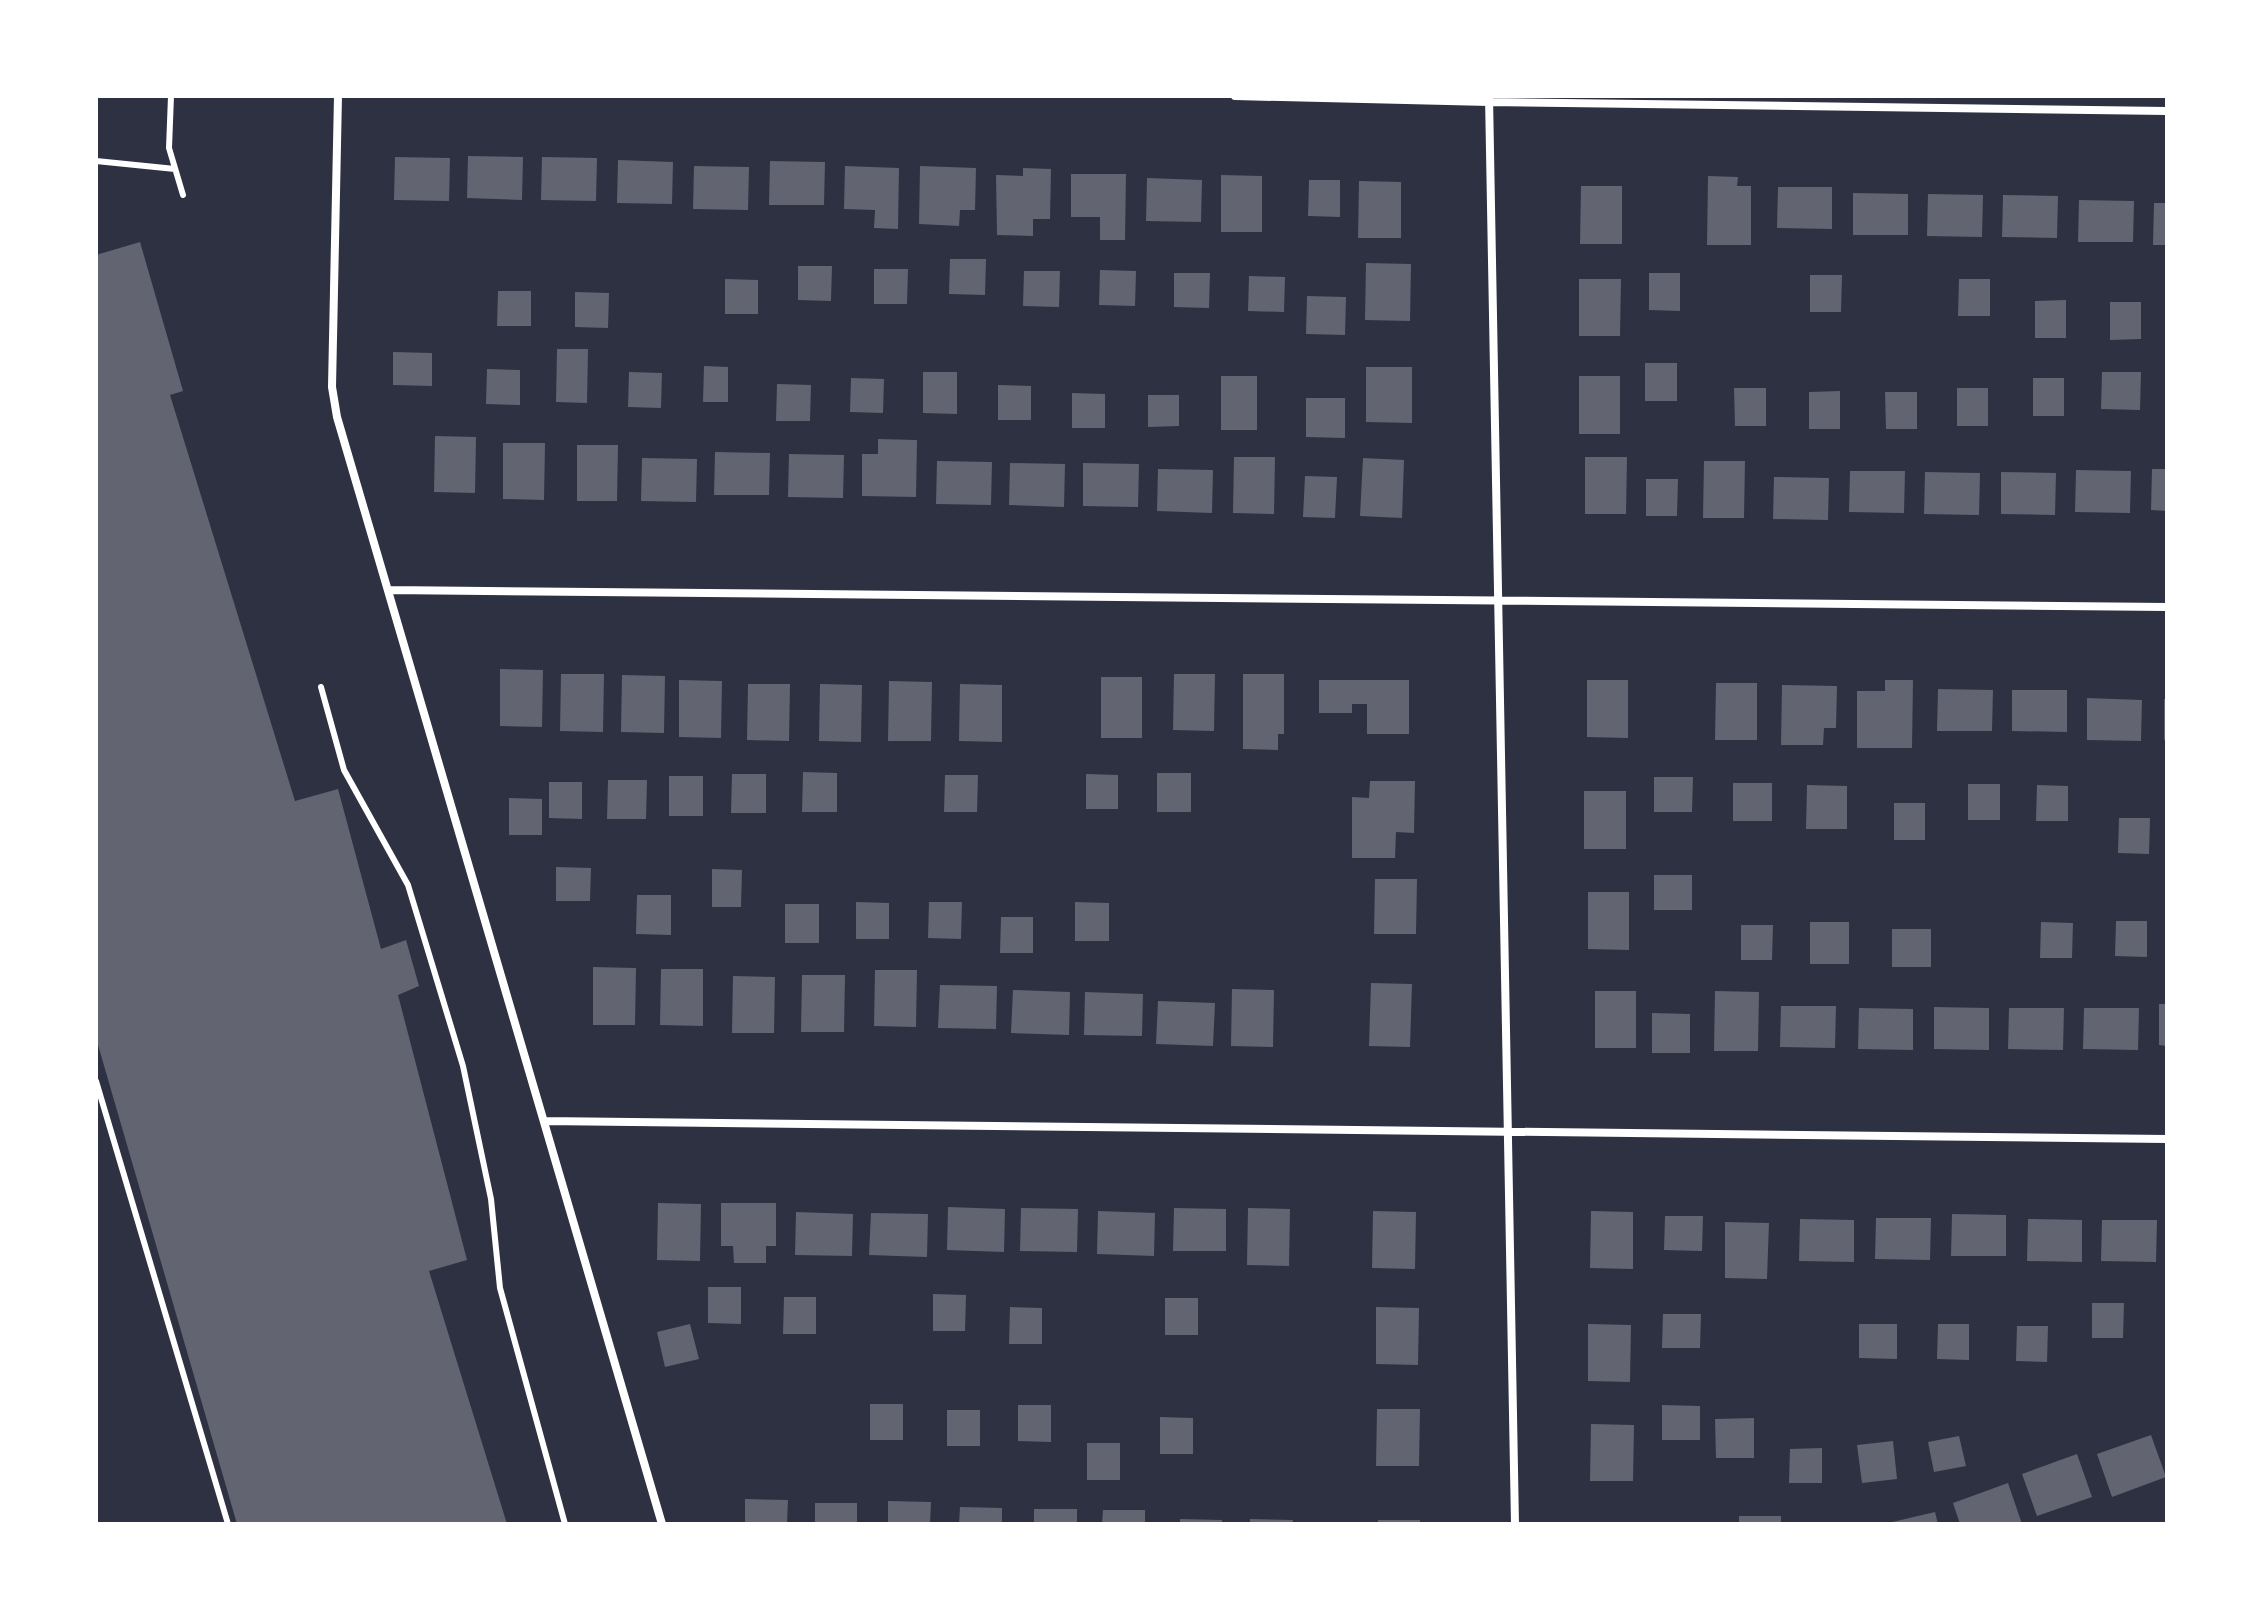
<svg xmlns="http://www.w3.org/2000/svg" width="2263" height="1620" font-family="'PT Sans Narrow',sans-serif">
<style>
.building{fill:#626471}
.lines{fill:none;stroke-linecap:round;stroke-linejoin:round}
.service{stroke:#fff;stroke-width:6}
.minor{stroke:#fff;stroke-width:8}
</style>
<rect width="100%" height="100%" fill="#2d3142"/>
<!-- building -->
<path class="building" d="M468,156L523,157L522,200L467,198Z
M395,157L450,158L449,201L394,200Z
M542,157L597,158L596,201L541,200Z
M618,160L673,162L672,204L617,203Z
M770,161L825,162L824,205H769Z
M694,166L749,167L748,210L693,209Z
M845,166L899,168L898,229L874,228L875,210L844,209Z
M920,166L976,168L975,210H960L959,226L919,224Z
M1023,168L1051,169L1050,219H1033V236L997,235L996,175L1023,176Z
M1071,174H1126L1125,240H1100V217H1071Z
M1221,175L1262,176V232H1221Z
M1708,176L1738,177L1737,186H1751V245H1707Z
M1147,178L1202,180L1201,222L1146,221Z
M1309,180H1340V217L1308,216Z
M1359,181L1401,182V238H1358Z
M1581,186H1622V244H1580Z
M1778,187H1832V229L1777,228Z
M1853,193L1908,194V235H1853Z
M1928,194L1983,195L1982,237L1927,236Z
M2003,195L2058,196L2057,238L2002,237Z
M2079,200L2134,201L2133,242H2078Z
M2154,203H2167V245H2153Z
M140,242L183,391L170,395L295,801L338,789L381,949L406,940L419,986L398,995L467,1260L429,1271L507,1524H237L96,1038V255Z
M950,259H986L985,295L949,294Z
M1366,263L1411,264L1410,321L1365,320Z
M798,266H832L831,301L798,300Z
M874,269H908L907,304H874Z
M1100,270L1136,271L1135,306L1099,305Z
M1024,271H1060L1059,307L1023,306Z
M1174,273H1210L1209,308L1174,307Z
M1649,273H1680V311L1649,310Z
M1810,275H1842L1841,312H1810Z
M1249,276L1285,277L1284,312L1248,311Z
M725,279L758,280V314H725Z
M1579,279H1621L1620,336H1579Z
M1959,279H1990V316H1958Z
M498,291H531V326H497Z
M575,292L609,293L608,328L575,327Z
M1307,296L1346,297L1345,335L1306,334Z
M2066,300V338H2035V301Z
M2110,302H2141V339L2110,340Z
M557,349H588L587,403L556,402Z
M393,352L432,353V386L393,385Z
M1645,363H1677V401H1645Z
M704,366L728,367V402H703Z
M1366,367H1412V423L1366,422Z
M487,369L520,370V405L486,404Z
M629,372L662,373L661,408L628,407Z
M923,372H957V414L923,413Z
M2102,372H2141L2140,410L2101,409Z
M1221,376H1257V430H1221Z
M1579,376H1620V434H1579Z
M851,378L884,379L883,413L850,412Z
M2033,378H2064V416H2033Z
M777,384L811,385L810,421H776Z
M998,385L1031,386V420H998Z
M1734,388H1766V426H1735Z
M1957,388H1988V426H1957Z
M1840,391V429H1809V392Z
M1885,392H1917V429H1886Z
M1072,393L1105,394V428H1072Z
M1148,395H1179V426L1148,427Z
M1306,398H1345V438L1306,437Z
M435,436L476,437L475,493L434,492Z
M878,439L917,440L916,497L862,496V454H878Z
M503,443H545L544,500L503,499Z
M577,445H618L617,501H577Z
M715,452L770,453L769,495H714Z
M789,454L844,455L843,498L788,497Z
M1234,457H1275L1274,514L1233,513Z
M1585,457H1627L1626,514H1585Z
M642,458L697,459L696,502L641,501Z
M1363,458L1404,460L1402,518L1360,516Z
M937,461L992,462L991,505L936,504Z
M1704,461H1745L1744,518H1703Z
M1010,463L1065,464L1064,507L1009,505Z
M1083,463L1139,464L1138,507L1083,506Z
M1158,469L1213,470L1212,513L1157,511Z
M2152,469H2167V511L2151,510Z
M2076,470L2131,471L2130,513L2075,512Z
M1850,471H1905L1904,513L1849,512Z
M1925,472L1980,473L1979,515L1924,514Z
M2001,472L2056,473L2055,515L2001,514Z
M1305,476L1337,477L1335,518L1303,517Z
M1774,477L1829,478L1828,520L1773,519Z
M1646,479H1678L1677,516H1646Z
M500,669L543,670L542,727L500,726Z
M561,674H604L603,732L560,731Z
M1174,674H1215L1214,731L1173,730Z
M1243,674H1284V734H1278V750L1243,749Z
M622,675L665,676L664,733L621,732Z
M1101,677H1142V738H1101Z
M679,680L722,681L721,738L679,737Z
M1319,680H1409V734H1367V704H1352V713H1319Z
M1587,680H1628V738L1587,737Z
M1885,680H1913L1912,748H1857V691H1885Z
M889,681L932,682L931,741H888Z
M1716,683H1757V740H1715Z
M748,684H790L789,741L747,740Z
M820,684L862,685L861,742L819,741Z
M960,684L1002,685V742L959,741Z
M1782,685L1837,686L1836,728H1824L1823,745H1781Z
M1938,689L1993,690L1992,731H1937Z
M2012,690H2067V732L2012,731Z
M2087,698L2142,700L2141,741L2087,740Z
M2164,699H2167V740H2164Z
M803,772L837,773V812H802Z
M1157,773H1191V812H1157Z
M732,774H766V813H731Z
M1086,774L1118,775V809H1086Z
M945,775H978L977,812H944Z
M669,776H703V816H669Z
M1654,777H1693L1692,812H1654Z
M608,780H647L646,819H607Z
M1370,781H1415L1414,833L1396,832L1395,858H1352V797L1369,798Z
M549,782H582V819L549,818Z
M1733,783H1772V821H1733Z
M1968,784H2000V820H1968Z
M1807,785L1847,786V829H1806Z
M2037,785L2068,786V821H2036Z
M1584,791H1626V849H1584Z
M509,798L542,799V835H509Z
M1894,803H1925V840H1894Z
M2119,818H2150L2149,854L2118,853Z
M556,867L591,868L590,901H556Z
M712,869L742,870L741,907H712Z
M1654,875H1692V910H1654Z
M1375,879H1417L1416,934H1374Z
M1588,892H1629V950L1588,949Z
M637,895H671V935L636,934Z
M856,902L889,903V939H856Z
M929,902H962L961,939L928,938Z
M1075,902L1109,903V941H1075Z
M785,904H819V943H785Z
M1001,917H1033V953H1000Z
M2116,921H2147V957L2115,956Z
M1810,922H1849V964H1810Z
M2041,922L2073,923L2072,958H2040Z
M1741,925H1773L1772,960H1741Z
M1892,929H1931V967H1892Z
M593,967L636,968L635,1025H593Z
M661,969H703V1026L660,1025Z
M875,970H917L916,1027L874,1026Z
M802,975H845L844,1032H801Z
M733,976L775,977L774,1033H732Z
M1371,983L1412,984L1410,1047L1369,1046Z
M940,985L997,986L996,1029L938,1028Z
M1232,989L1274,990L1273,1047L1231,1046Z
M1013,990L1070,992L1069,1035L1011,1033Z
M1595,991H1636V1048H1595Z
M1715,991L1759,992L1758,1051H1714Z
M1085,992L1143,994L1142,1036L1084,1035Z
M1158,1001L1215,1003L1213,1046L1156,1044Z
M2159,1004H2167V1046L2159,1045Z
M1781,1006H1836L1835,1048L1780,1047Z
M1934,1007L1989,1008V1050L1934,1049Z
M1859,1008L1913,1009V1050L1858,1049Z
M2009,1008H2064L2063,1050L2008,1049Z
M2084,1008H2139L2138,1050L2083,1049Z
M1652,1013L1690,1014V1053H1652Z
M658,1203L701,1204L700,1261L657,1260Z
M721,1203H776V1246H766V1263H734L733,1246H721Z
M948,1207L1005,1209L1004,1252L947,1250Z
M1021,1208L1078,1209L1077,1252L1020,1251Z
M1174,1208L1226,1209V1251H1173Z
M1248,1208L1290,1209L1289,1266L1247,1265Z
M1098,1211L1155,1213L1154,1256L1097,1254Z
M1373,1211L1416,1212L1415,1269L1372,1268Z
M1591,1211L1633,1212V1269L1590,1268Z
M796,1212L853,1214L852,1256L795,1255Z
M871,1213L928,1214L927,1257L869,1255Z
M1952,1214L2006,1215V1256H1951Z
M1665,1216H1703L1702,1251L1664,1250Z
M1876,1218H1931L1930,1260L1875,1259Z
M1800,1219L1854,1220V1262L1799,1261Z
M2028,1219L2082,1220V1262L2027,1261Z
M2102,1220H2157L2156,1262L2101,1261Z
M1725,1222L1769,1223L1767,1279L1725,1278Z
M708,1287H741V1324L708,1323Z
M933,1294L966,1295L965,1331H933Z
M784,1297H816V1334H783Z
M1165,1298H1198V1335H1165Z
M2092,1303H2124L2123,1338H2092Z
M1010,1307L1042,1308V1344H1009Z
M1376,1307L1419,1308L1418,1365L1376,1364Z
M1663,1314H1701L1700,1348H1662Z
M690,1324L699,1359L665,1367L657,1332Z
M1588,1324L1631,1325L1630,1382L1588,1381Z
M1859,1324H1897V1359L1859,1358Z
M1938,1324H1969V1360L1937,1359Z
M2017,1326H2048L2047,1362L2016,1361Z
M870,1404H903V1440H870Z
M1018,1405H1051V1442L1018,1441Z
M1662,1405L1700,1406V1440H1662Z
M1377,1409H1420L1419,1466H1376Z
M947,1410H980V1446H947Z
M1160,1417L1193,1418V1454H1160Z
M1754,1418V1458H1716L1715,1419Z
M1591,1424L1634,1425L1633,1481H1590Z
M2151,1435L2166,1477L2112,1497L2097,1454Z
M1959,1436L1966,1466L1934,1472L1928,1442Z
M1893,1441L1897,1479L1862,1483L1857,1445Z
M1087,1443H1120V1480H1087Z
M1822,1448V1483H1789L1790,1449Z
M2077,1454L2092,1497L2037,1516L2022,1474Z
M2008,1483L2022,1524H1960L1953,1503Z
M745,1499L788,1500L787,1524H745Z
M888,1501L931,1502L930,1524H888Z
M815,1503H857V1524H815Z
M960,1507L1002,1508V1524H959Z
M1034,1509H1077V1524H1034Z
M1103,1510H1145V1524H1102Z
M1935,1512L1938,1524H1888V1523Z
M1739,1516H1781V1524H1739Z
M1180,1519L1222,1520V1524H1180Z
M1250,1519L1293,1520L1292,1524H1250Z
M1378,1520H1420V1524H1378Z"/>
<g class="lines">
<!-- service -->
<path class="service" d="M171,96L169,148L183,195
M96,161L175,169
M321,687L344,770L408,885L463,1066L491,1199L500,1288L565,1524
M96,1081L228,1524"/>
<!-- minor -->
<path class="minor" d="M338,96L332,387L337,417L662,1524
M1235,96L1489,102L2167,111
M1489,96L1515,1524
M388,590L2167,607
M544,1121L2167,1139"/>
</g>
<!-- border -->
<rect width="2263" height="1620" fill="none" stroke="#ffffff" stroke-width="196"/>
</svg>
